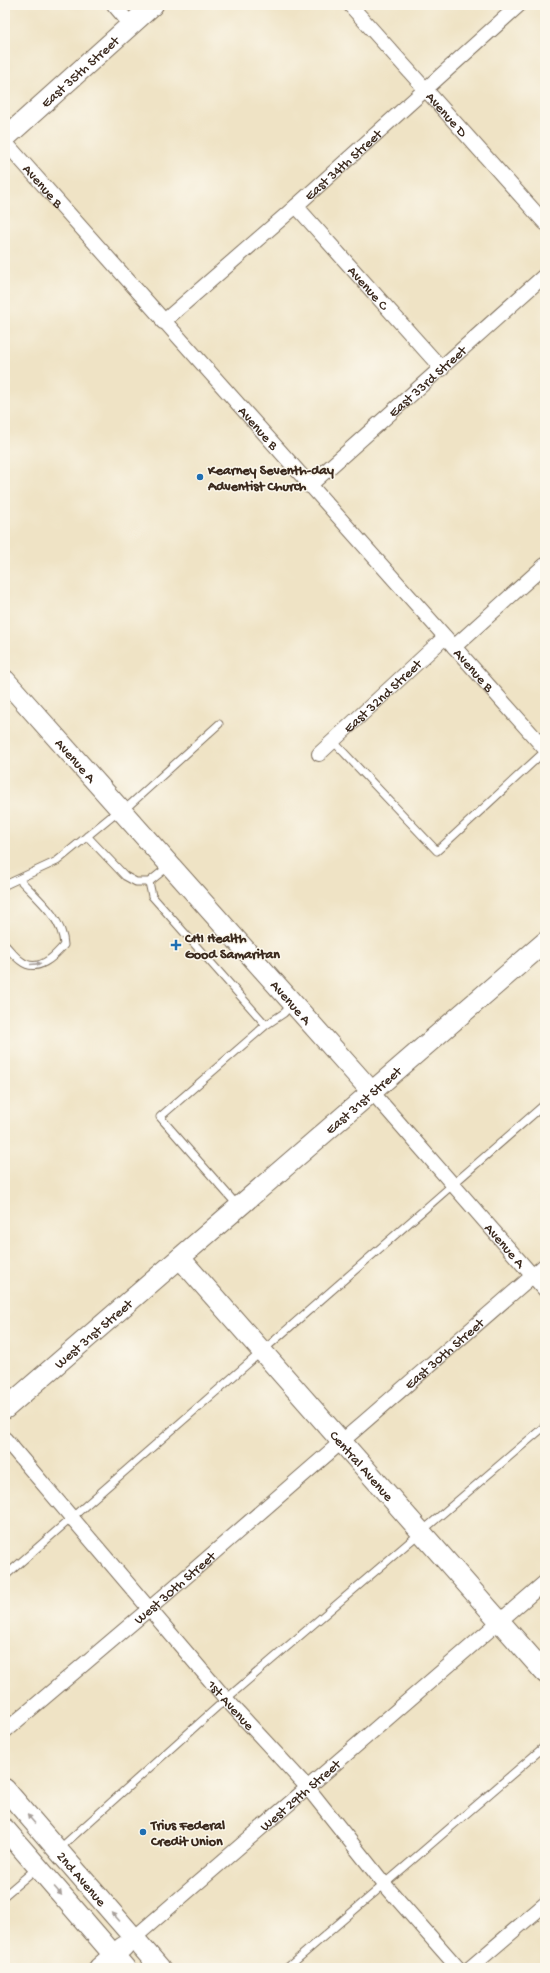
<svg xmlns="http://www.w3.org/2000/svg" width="550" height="1973" font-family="'Gochi Hand',sans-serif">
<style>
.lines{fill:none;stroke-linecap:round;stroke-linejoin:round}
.lane-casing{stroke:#7a6b58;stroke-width:9}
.street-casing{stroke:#7a6b58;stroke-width:16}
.secondary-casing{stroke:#7a6b58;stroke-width:22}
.lane{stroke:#fff;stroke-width:7}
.street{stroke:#fff;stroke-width:14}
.secondary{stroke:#fff;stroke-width:20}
.oneway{fill:#a79f9a}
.poi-dot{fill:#1f6fb2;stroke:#fbf7ec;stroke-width:1.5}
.labels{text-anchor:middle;stroke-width:3;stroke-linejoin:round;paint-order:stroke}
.street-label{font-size:14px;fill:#3b2a1e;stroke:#fbf7ec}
.poi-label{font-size:14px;font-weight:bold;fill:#3b2a1e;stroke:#fbf7ec;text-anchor:start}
</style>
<rect width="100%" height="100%" fill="#fbf7ec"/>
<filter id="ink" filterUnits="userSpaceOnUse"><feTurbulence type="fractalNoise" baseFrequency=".025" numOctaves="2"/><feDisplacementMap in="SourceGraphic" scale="8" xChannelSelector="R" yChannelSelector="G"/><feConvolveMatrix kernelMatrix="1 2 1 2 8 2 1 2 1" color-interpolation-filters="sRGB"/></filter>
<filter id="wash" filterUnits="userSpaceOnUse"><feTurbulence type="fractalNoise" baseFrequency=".012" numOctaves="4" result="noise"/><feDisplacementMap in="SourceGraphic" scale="16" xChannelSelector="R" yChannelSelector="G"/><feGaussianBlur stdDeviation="0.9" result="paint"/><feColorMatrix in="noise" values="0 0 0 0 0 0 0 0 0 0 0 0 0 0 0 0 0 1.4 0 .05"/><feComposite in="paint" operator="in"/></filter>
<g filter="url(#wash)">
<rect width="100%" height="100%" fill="#efe3c5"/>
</g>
<g filter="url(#ink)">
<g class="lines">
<defs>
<path id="lane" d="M333,741L437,851L545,751
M123,811L219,724
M87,836L125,876L136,882H149
M169,866L149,882L152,896L266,1025L284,1013L292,1004
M5,885L57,861L119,810
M5,945C10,950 15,957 21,961C37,974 55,956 64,945C63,918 36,897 19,879
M238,1206L160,1117L266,1025
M5,1576L545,1104
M58,1850L226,1699L545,1426
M5,1895L38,1867
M287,1968L545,1746"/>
<g id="street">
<path d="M114,5L131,25"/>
<path id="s1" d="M350,5L545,223"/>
<path id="s2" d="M5,142L545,749"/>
<path id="s3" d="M296,206L442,369"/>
<path id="s4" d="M163,322L296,206L519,5"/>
<path id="s5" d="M309,486L545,275"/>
<path d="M454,647L545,565"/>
<path id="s6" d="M319,754L445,637"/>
<path id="s7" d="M372,1092L545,1290"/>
<path id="s8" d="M5,1439L226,1699L308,1788L385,1885L458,1968"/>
<path id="s9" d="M5,1731L149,1609L545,1265"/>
<path id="s10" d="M134,1938L545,1582"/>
<path d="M470,1968L545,1904"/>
</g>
<g id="secondary">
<path id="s11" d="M5,138L153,5"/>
<path id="s12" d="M5,680L372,1092"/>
<path id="s13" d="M180,1258L545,1673"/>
<path id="s14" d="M5,1409L545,942"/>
<path id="s15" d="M5,1789L160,1968"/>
<path d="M5,1829L125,1968"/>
<path d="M99,1968L123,1947"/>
</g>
</defs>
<!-- lane casing -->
<use href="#lane" class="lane-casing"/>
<!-- street casing -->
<use href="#street" class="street-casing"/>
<!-- secondary casing -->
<use href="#secondary" class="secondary-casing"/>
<!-- lane -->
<use href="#lane" class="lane"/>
<!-- street -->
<use href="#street" class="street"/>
<!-- secondary -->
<use href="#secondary" class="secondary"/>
</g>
<!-- one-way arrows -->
<defs><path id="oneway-solid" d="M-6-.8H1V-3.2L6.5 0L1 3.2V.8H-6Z"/></defs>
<g class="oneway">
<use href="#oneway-solid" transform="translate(36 964) rotate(-5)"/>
<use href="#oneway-solid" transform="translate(31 1819) rotate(-131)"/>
<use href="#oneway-solid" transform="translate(58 1891) rotate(49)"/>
<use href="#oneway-solid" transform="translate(116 1917) rotate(-131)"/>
</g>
</g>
<!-- markers -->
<g class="poi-dot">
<circle cx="200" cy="477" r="4"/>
<path d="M174 939h4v4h4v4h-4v4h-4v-4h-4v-4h4z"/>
<circle cx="143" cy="1832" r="4"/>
</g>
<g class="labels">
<!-- street labels -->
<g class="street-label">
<text dy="5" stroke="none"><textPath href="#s11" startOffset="100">East 35th Street</textPath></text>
<text dy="5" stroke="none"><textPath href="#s1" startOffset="146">Avenue D</textPath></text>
<text dy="5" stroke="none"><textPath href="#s4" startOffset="239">East 34th Street</textPath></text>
<text dy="5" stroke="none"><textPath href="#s2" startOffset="58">Avenue B</textPath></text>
<text dy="5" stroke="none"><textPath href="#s3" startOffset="109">Avenue C</textPath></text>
<text dy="5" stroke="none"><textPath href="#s5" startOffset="158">East 33rd Street</textPath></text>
<text dy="5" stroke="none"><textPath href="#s2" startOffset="382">Avenue B</textPath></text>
<text dy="5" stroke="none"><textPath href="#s2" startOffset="706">Avenue B</textPath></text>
<text dy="5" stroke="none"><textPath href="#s6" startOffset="86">East 32nd Street</textPath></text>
<text dy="5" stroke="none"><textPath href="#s12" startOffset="107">Avenue A</textPath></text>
<text dy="5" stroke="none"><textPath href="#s12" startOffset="431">Avenue A</textPath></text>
<text dy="5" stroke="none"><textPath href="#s14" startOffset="473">East 31st Street</textPath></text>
<text dy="5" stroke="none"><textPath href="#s7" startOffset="203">Avenue A</textPath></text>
<text dy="5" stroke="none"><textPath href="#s14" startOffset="116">West 31st Street</textPath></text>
<text dy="5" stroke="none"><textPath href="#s9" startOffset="579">East 30th Street</textPath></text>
<text dy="5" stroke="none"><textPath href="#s13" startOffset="276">Central Avenue</textPath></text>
<text dy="5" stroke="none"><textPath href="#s9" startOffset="222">West 30th Street</textPath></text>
<text dy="5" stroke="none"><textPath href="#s8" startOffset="349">1st Avenue</textPath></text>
<text dy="5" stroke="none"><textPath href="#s10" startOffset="219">West 29th Street</textPath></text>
<text dy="5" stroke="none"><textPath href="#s15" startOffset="118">2nd Avenue</textPath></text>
</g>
<!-- poi labels -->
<g class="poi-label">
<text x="208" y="474">Kearney Seventh-day<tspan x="208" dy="16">Adventist Church</tspan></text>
<text x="185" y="942">CHI Health<tspan x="185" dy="16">Good Samaritan</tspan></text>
<text x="151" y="1829">Trius Federal<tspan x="151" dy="16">Credit Union</tspan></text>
</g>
</g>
<!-- margin -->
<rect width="550" height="1973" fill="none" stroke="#fbf7ec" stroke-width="20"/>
</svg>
